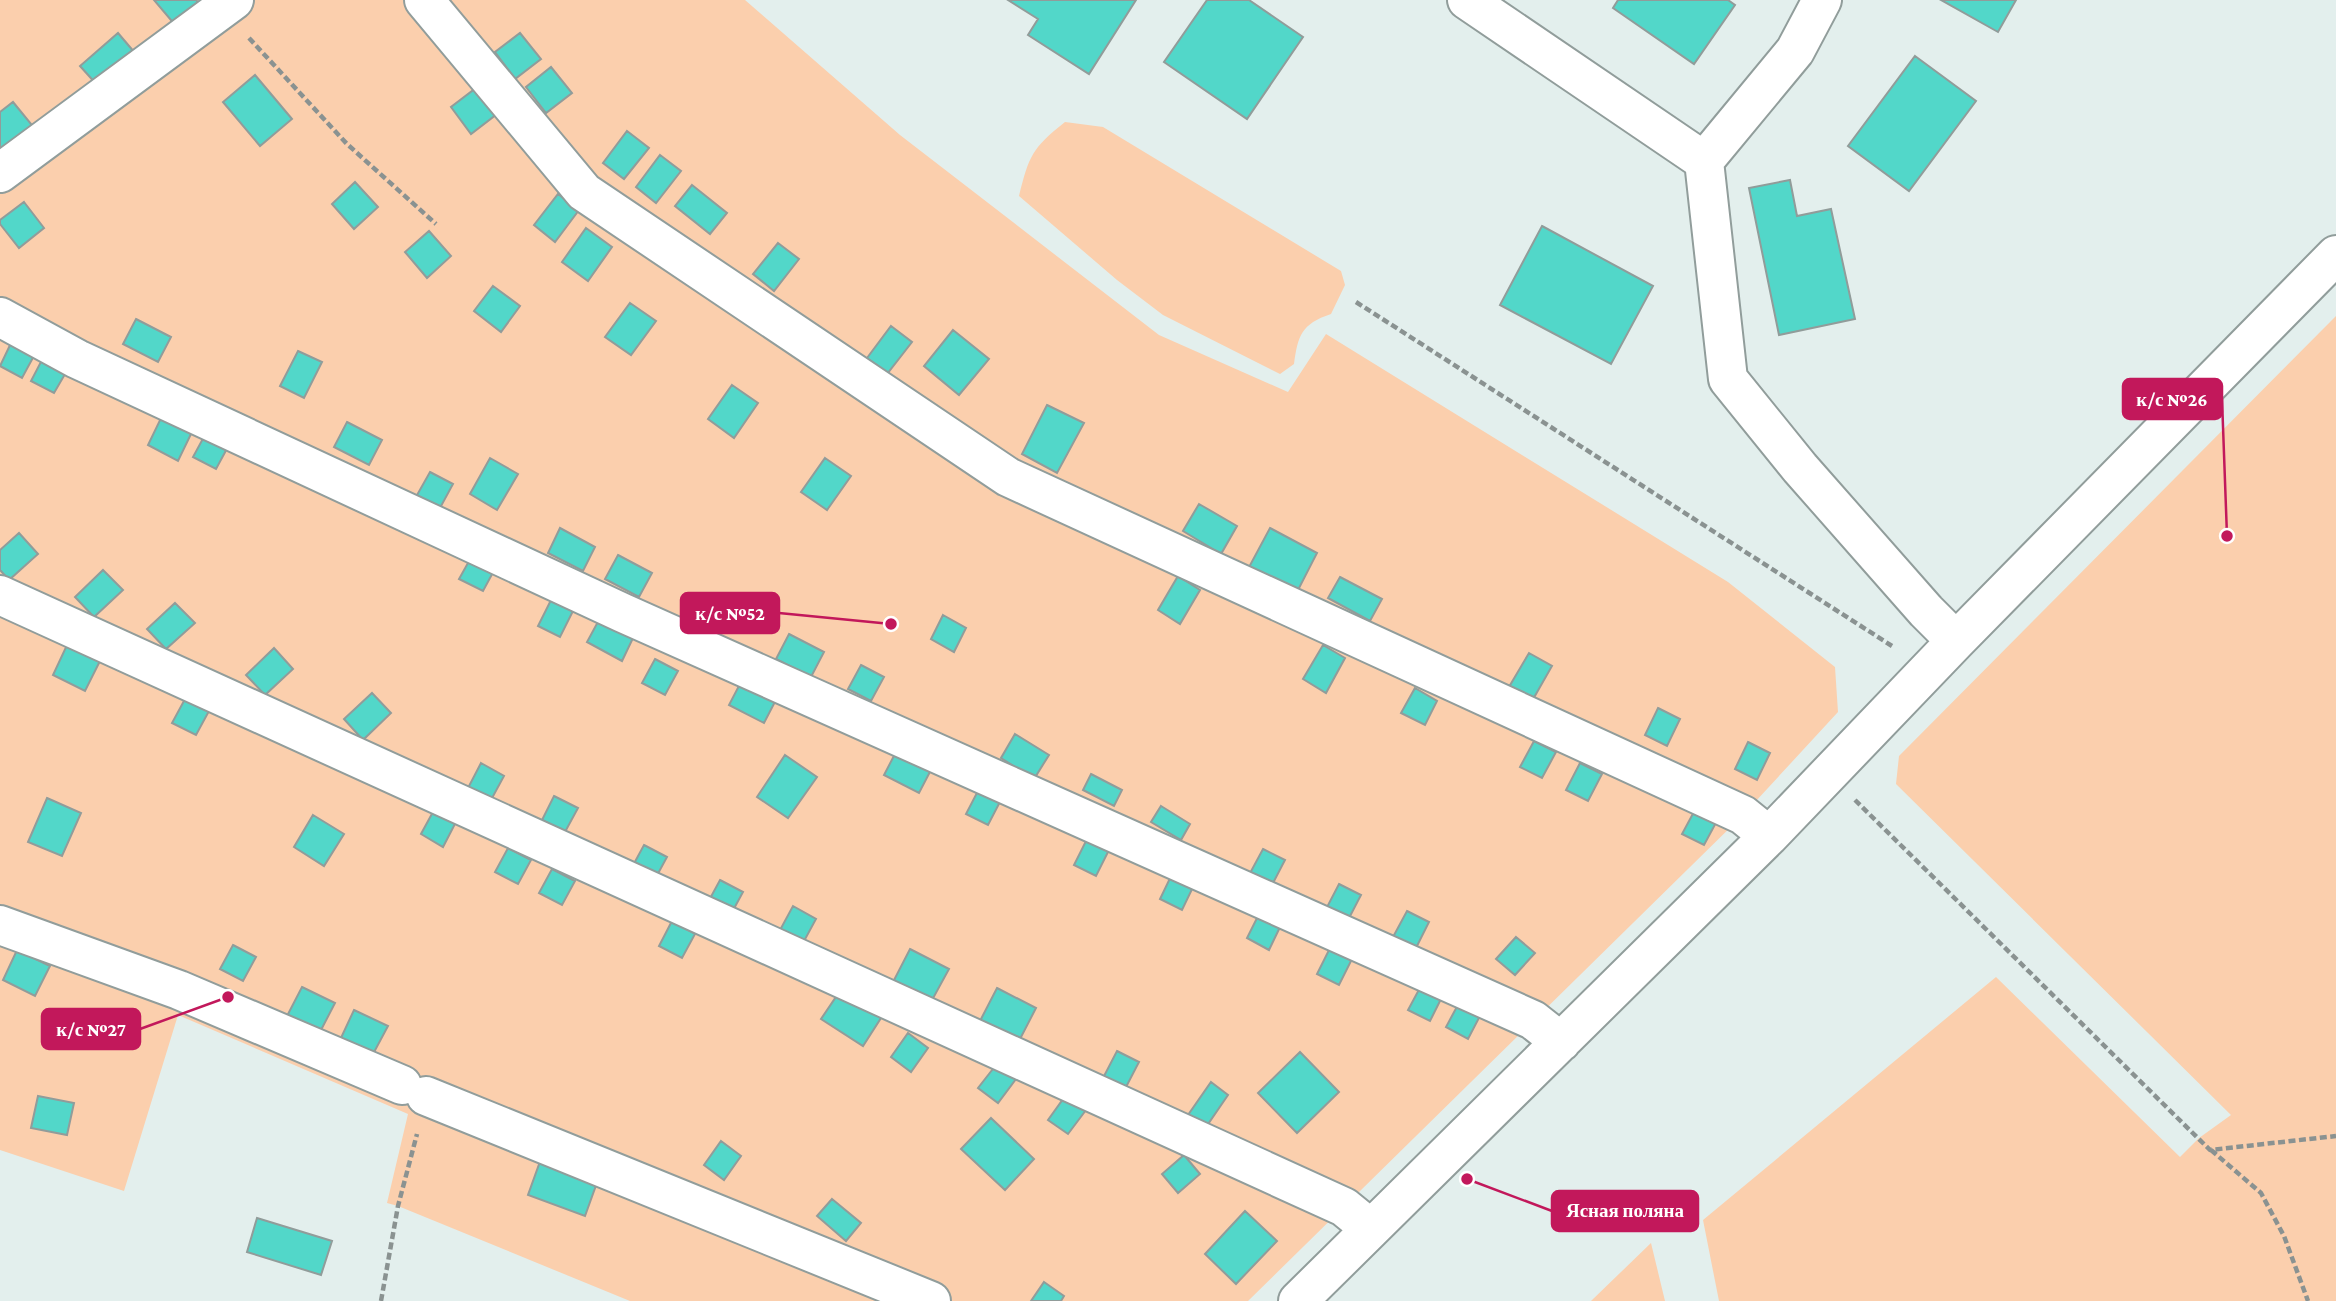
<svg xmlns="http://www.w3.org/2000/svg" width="2336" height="1301" font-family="'Crimson Pro',serif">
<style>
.green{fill:#fbcfad}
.building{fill:#52d7c9;stroke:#919c9a;stroke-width:2}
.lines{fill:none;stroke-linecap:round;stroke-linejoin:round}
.minor-casing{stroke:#919d9b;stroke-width:42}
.path{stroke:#8a9291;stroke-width:4.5;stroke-dasharray:7 3.5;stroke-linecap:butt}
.minor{stroke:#fff;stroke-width:38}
.leader{fill:none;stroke:#c2185b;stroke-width:2.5}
.callout-dot{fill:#c2185b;stroke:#fff;stroke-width:2.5}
.callout{fill:#c2185b;stroke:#c2185b;stroke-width:2.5}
.callout-label{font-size:19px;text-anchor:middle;font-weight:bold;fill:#fff}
</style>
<rect width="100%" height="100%" fill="#e3efed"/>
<!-- green -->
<path class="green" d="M0,0H745L900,135L1159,335L1288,392L1326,334L1728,582L1835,667L1838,712L1743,815L1248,1301H630L398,1206L387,1203L408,1114L178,1015L124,1191L0,1150Z
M1065,122L1103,127L1341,271L1345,285L1331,314C1301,324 1298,336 1294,364L1280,374L1163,315L1117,280L1019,196C1029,156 1032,148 1065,122Z
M2336,316V1301H1719L1703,1220L1996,977L2180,1157L2199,1138L2231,1115L1896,784L1899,756Z
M1651,1243L1665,1301H1591Z"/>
<!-- building -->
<path class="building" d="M154,0H196L200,4L176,26Z
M1008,0H1136L1089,74L1028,35L1038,19Z
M1207,0H1249L1303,37L1247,119L1164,62Z
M1618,0H1728L1735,5L1694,64L1613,8Z
M1941,0H2016L1998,32Z
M118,33L135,53L98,86L80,66Z
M520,33L541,59L515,79L495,52Z
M1915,56L1976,101L1909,191L1848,146Z
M551,67L572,93L546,113L526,87Z
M255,75L292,119L260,146L223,102Z
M476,88L497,114L471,134L451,107Z
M13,102L36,130L0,159V112Z
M627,131L649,148L624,179L603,163Z
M660,155L681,171L656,203L636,187Z
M1790,180L1797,216L1831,209L1855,319L1779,335L1749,188Z
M355,182L378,207L354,229L332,204Z
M692,185L727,213L710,234L675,206Z
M558,194L579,210L555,242L534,225Z
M24,202L44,228L19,248L0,224V220Z
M1542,226L1653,286L1611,364L1500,305Z
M586,228L612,247L588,281L562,262Z
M429,231L451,256L427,278L405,252Z
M778,243L799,259L774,291L753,274Z
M493,286L520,306L501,332L474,311Z
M630,303L656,321L631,355L605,337Z
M136,319L171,337L158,362L123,344Z
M891,326L912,342L887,374L867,358Z
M953,330L989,359L959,395L924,366Z
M12,341L35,354L22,378L0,366Z
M298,351L322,362L304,398L280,386Z
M44,356L68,369L54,393L31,381Z
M732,385L758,403L734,438L708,419Z
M1047,405L1084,423L1057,473L1022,454Z
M162,416L192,432L178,461L148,445Z
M347,422L382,440L369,465L334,447Z
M206,433L229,445L216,469L193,457Z
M490,458L518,474L497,510L470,494Z
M825,458L851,476L827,510L801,492Z
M430,472L453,484L440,508L417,495Z
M1199,504L1237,526L1221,554L1183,531Z
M560,528L595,547L583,571L548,553Z
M1270,528L1317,553L1296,594L1248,569Z
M19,533L38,554L9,580L0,570V550Z
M473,554L496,567L483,591L459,579Z
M618,555L652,573L639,597L605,579Z
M103,570L123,590L94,617L75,597Z
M1178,576L1200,590L1180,624L1158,610Z
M1340,577L1382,599L1370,621L1328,598Z
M709,599L732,612L719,636L696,624Z
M551,600L573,611L560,637L538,626Z
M175,603L195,623L166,649L147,629Z
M943,615L966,628L954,652L931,639Z
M600,618L634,636L622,661L587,642Z
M789,634L824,652L811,677L776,659Z
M67,645L100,661L85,691L53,675Z
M1323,645L1345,658L1326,693L1303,679Z
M274,648L293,669L265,695L246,675Z
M1529,653L1552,666L1532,701L1509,687Z
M655,659L678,671L665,695L642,683Z
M861,665L884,677L871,701L848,689Z
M742,680L777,698L764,723L729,705Z
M1415,688L1437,701L1425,725L1401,713Z
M372,693L391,713L363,740L344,719Z
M185,699L209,711L196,735L172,723Z
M1658,708L1680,719L1667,746L1645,735Z
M1015,734L1049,755L1034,779L1001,758Z
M1534,741L1556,752L1542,778L1520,767Z
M1748,742L1770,753L1757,780L1735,769Z
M897,750L932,768L919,793L884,775Z
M785,755L817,777L788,818L757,797Z
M481,763L504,776L491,800L468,788Z
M1580,763L1602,774L1588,801L1566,790Z
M1091,774L1122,790L1114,806L1083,790Z
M980,787L1002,798L988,825L966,814Z
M554,796L578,808L565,832L542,820Z
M47,798L81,813L62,856L28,842Z
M1161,806L1190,824L1181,840L1151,822Z
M1696,808L1718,819L1704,845L1682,834Z
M434,810L456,822L443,847L421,834Z
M313,815L344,834L324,866L294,847Z
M1087,839L1109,850L1096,876L1074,865Z
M644,845L667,857L654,881L631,869Z
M508,848L531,860L518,884L495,872Z
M1263,849L1285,860L1271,887L1249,875Z
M552,869L575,881L562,905L539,893Z
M1173,872L1195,883L1182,910L1160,899Z
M720,880L743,892L730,916L707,904Z
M1339,884L1361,895L1347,922L1325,911Z
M793,906L816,919L803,943L780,930Z
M1407,911L1429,922L1416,948L1393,937Z
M1260,912L1282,923L1269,950L1247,938Z
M672,921L695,934L682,958L659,946Z
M1516,937L1535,953L1515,975L1496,959Z
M233,945L256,957L243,981L220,969Z
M1330,948L1352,959L1339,985L1317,974Z
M910,949L949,969L931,1002L893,982Z
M17,950L50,966L35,996L3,980Z
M1422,984L1443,995L1430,1021L1408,1010Z
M302,987L335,1003L320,1032L287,1016Z
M997,988L1036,1008L1019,1041L980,1021Z
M840,991L881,1018L863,1046L821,1019Z
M1460,1001L1482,1012L1468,1039L1446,1027Z
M354,1010L388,1026L372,1056L340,1040Z
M908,1033L928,1048L911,1072L891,1057Z
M1117,1051L1139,1062L1125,1089L1103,1078Z
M1300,1052L1339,1092L1297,1133L1258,1093Z
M996,1065L1016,1079L998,1103L978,1088Z
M1211,1082L1228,1095L1206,1127L1188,1115Z
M1066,1095L1086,1110L1068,1134L1048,1120Z
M38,1096L74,1103L67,1135L31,1128Z
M991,1118L1034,1159L1005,1190L961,1149Z
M721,1141L741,1156L724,1180L704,1165Z
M1184,1155L1200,1174L1178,1193L1162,1174Z
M542,1156L599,1177L585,1216L528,1195Z
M832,1199L861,1223L846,1241L817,1216Z
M1245,1211L1277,1241L1236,1284L1205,1254Z
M257,1218L332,1241L321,1275L247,1252Z
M1044,1282L1064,1296L1061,1301H1031Z"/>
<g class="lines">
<defs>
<path id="minor" d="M424,0L584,192L1008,477L1743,815L1769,836
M1467,0L1704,161
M1822,0L1795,51L1704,161L1728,379L1800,468L1926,611L1956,641
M0,173L234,0
M0,317L77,359L623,613L1533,1020L1561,1042
M0,595L1344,1207L1371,1229
M0,925L179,990L402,1085
M426,1096L931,1301
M1298,1301L1769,836L1956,641L2336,255"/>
</defs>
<!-- minor casing -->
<use href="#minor" class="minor-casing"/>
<!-- path -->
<path class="path" d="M249,38L347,144L436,224
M1356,302L1892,646
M1855,800L2210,1150L2336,1136
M2211,1150L2261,1193L2284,1236L2308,1301
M381,1301L398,1206L417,1134"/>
<!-- minor -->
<use href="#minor" class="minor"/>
</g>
<!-- callouts -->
<path class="leader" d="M2227 536L2222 399M891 624L779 613M228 997L140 1029M1467 1179L1552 1211"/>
<g class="callout-dot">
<circle cx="2227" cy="536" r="7"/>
<circle cx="891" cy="624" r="7"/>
<circle cx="228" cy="997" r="7"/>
<circle cx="1467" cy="1179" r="7"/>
</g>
<g class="callout">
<rect x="2123" y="379" width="99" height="40" rx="7"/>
<rect x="681" y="593" width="98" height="40" rx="7"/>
<rect x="42" y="1009" width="98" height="40" rx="7"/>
<rect x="1552" y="1191" width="146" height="40" rx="7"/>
</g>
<g class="callout-label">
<text x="2172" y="406">к/с №26</text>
<text x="730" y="620">к/с №52</text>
<text x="91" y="1036">к/с №27</text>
<text x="1625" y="1217">Ясная поляна</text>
</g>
</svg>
